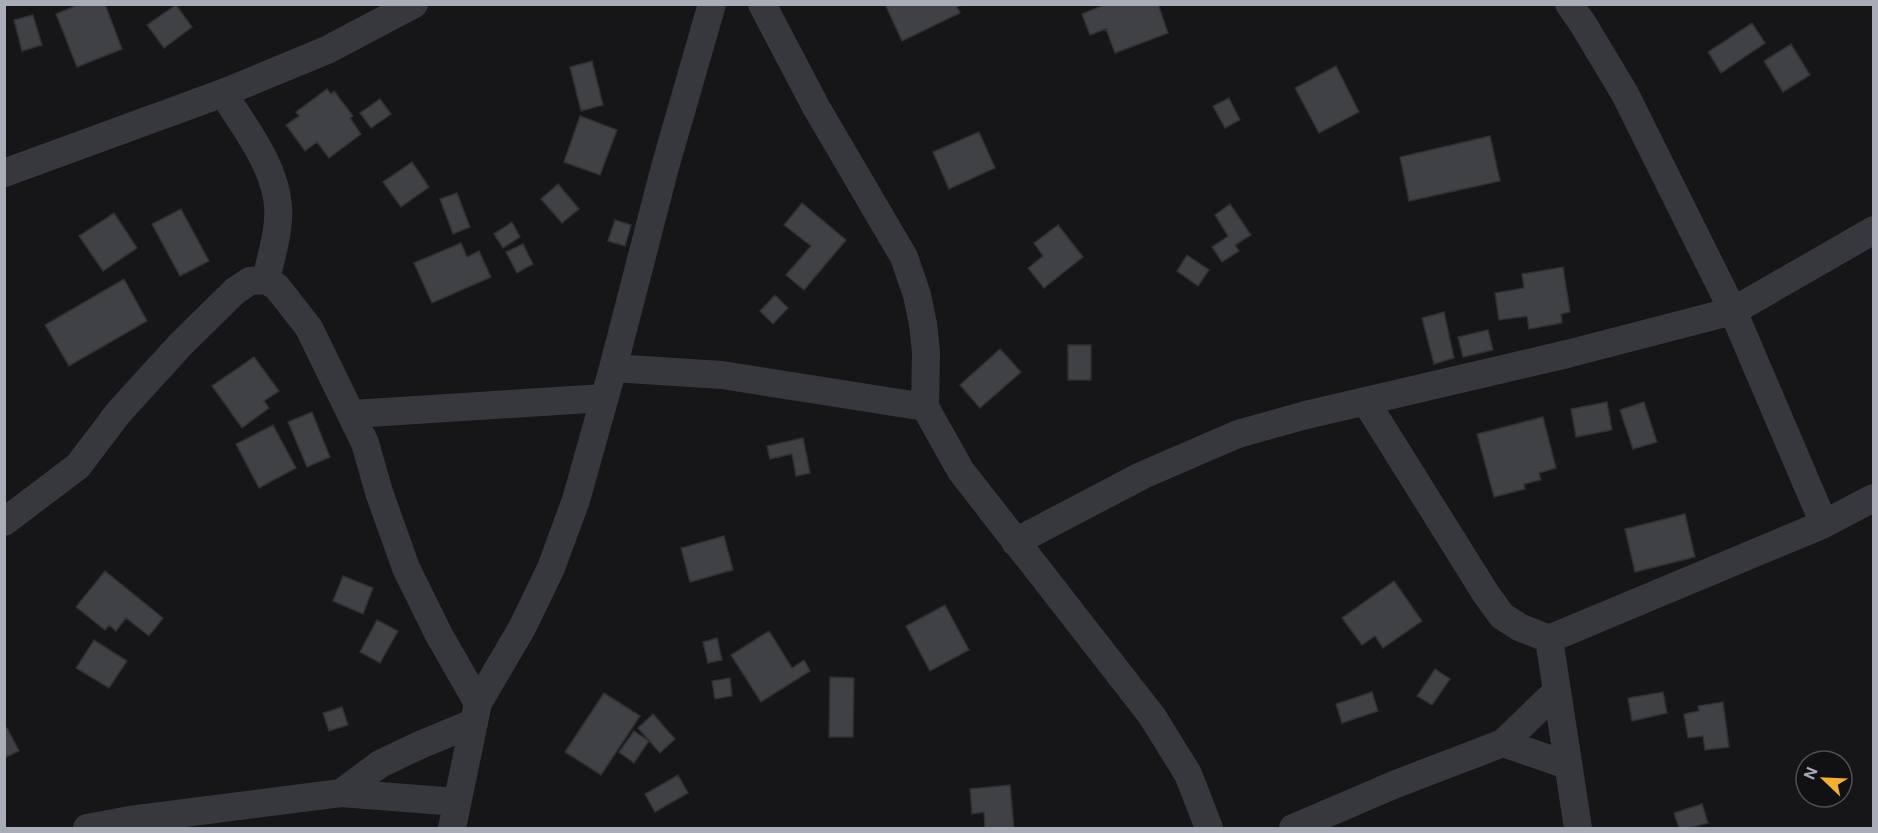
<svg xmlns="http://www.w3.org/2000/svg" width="1878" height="833" font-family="'DM Sans',sans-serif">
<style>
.building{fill:#404145;stroke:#303034;stroke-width:1.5}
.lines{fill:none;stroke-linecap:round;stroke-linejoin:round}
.minor{stroke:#37383d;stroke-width:28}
</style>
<rect width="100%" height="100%" fill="#161618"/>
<!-- building -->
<path class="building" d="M80,4H105L122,49L77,67L56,14Z
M885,4H963L957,7L960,13L902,41Z
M1106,4H1158L1168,33L1115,53L1106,29L1090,35L1082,14Z
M176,5L192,27L164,48L147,25Z
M33,15L42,45L22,51L14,20Z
M1752,23L1765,43L1721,73L1708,52Z
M1791,44L1810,75L1783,92L1764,61Z
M592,61L603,105L581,111L570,67Z
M1336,66L1359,112L1319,133L1295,88Z
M327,89L331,94L334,91L353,116L350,118L361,134L329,158L317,142L305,151L286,125L299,116L296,112Z
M1229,98L1240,120L1225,128L1213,106Z
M380,99L391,114L371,128L360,113Z
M580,116L617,130L600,175L564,162Z
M979,132L995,168L949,189L933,152Z
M1490,136L1500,181L1409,201L1400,157Z
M412,162L429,187L401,207L383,182Z
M558,184L579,209L562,223L541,199Z
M457,193L470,227L453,234L440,199Z
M802,203L846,240L804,290L786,275L811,246L784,225Z
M1230,204L1251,235L1235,245L1239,251L1222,262L1212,247L1228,236L1215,215Z
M181,209L209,261L180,276L152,224Z
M114,213L137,248L103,271L79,236Z
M615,220L631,225L625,246L608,241Z
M512,222L520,237L503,248L494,234Z
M1058,225L1083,257L1044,288L1028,268L1043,256L1034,243Z
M461,243L467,257L479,251L491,277L432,303L414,263Z
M523,244L533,264L517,273L506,252Z
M1187,255L1209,270L1198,286L1177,271Z
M1563,267L1570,312L1561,314L1562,323L1529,329L1527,316L1499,320L1495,293L1524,288L1522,274Z
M124,279L147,321L69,366L45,325Z
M775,295L788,308L773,324L760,311Z
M1444,312L1454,358L1434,364L1422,318Z
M1488,330L1493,350L1463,357L1458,337Z
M1068,345H1091V380H1068Z
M1000,349L1021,372L980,408L960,385Z
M254,357L279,391L264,401L269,408L242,428L212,386Z
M1607,402L1612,430L1576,437L1571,409Z
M1644,402L1657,442L1633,449L1620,410Z
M312,412L330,457L307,467L288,422Z
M1543,417L1556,468L1539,473L1541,480L1524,484L1525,489L1494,497L1477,434Z
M273,425L296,468L259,488L236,444Z
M803,438L810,473L796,476L792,454L770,459L767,446Z
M1685,514L1695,557L1635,572L1625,529Z
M724,536L733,570L690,582L681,548Z
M105,571L163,618L149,636L126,618L116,631L109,625L105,630L76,607Z
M343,576L373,588L363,614L333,601Z
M1394,581L1422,621L1383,648L1375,636L1362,645L1342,618Z
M945,605L969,650L930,671L906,626Z
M377,620L398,631L380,663L360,652Z
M769,631L792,668L804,660L810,671L761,702L731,655Z
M717,638L722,660L708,663L703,642Z
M94,640L127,661L109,688L76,668Z
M1435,669L1450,679L1432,705L1417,696Z
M830,677L854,678L853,737H829Z
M730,678L732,696L715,699L712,681Z
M1372,692L1378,711L1342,723L1336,704Z
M1663,692L1667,713L1632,721L1628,698Z
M604,693L640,716L601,775L565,752Z
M1723,702L1729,747L1705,750L1703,736L1688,738L1684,714L1699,711L1698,706Z
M342,707L348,725L329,731L323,713Z
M653,714L675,739L660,753L638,728Z
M7,728L19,751L4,758V730Z
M634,731L649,741L634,763L619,752Z
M678,775L688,793L655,812L645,794Z
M1010,785L1014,828H985L984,812L972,814L970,789Z
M1702,804L1708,823L1690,828H1679L1674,813Z"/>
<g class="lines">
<!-- minor -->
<path class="minor" d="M762,4L816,107L904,257L917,295L923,324L926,352L925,407L961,471L1152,716L1188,774L1209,828
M1569,4L1583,24L1625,94L1733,311L1874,230
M223,93C244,127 275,165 278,206C280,230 271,256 266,280
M4,173L223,93L327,50L414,4
M613,368L722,375L925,407
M1366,402L1486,594L1502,616L1519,627L1549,639
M353,414L604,398
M4,522L78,466L119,412L181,344L235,291L250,281L266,280L277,287L309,328L365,443L379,492L406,568L439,635L478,703
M1824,524L1873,498
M1015,542L1143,475L1238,434L1306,415L1567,354L1733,311L1824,524L1549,639L1578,828
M1503,743L1567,765
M341,793L380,764L420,745L473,723
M87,828L130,820L341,793L457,802
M452,828L478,703L522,628L551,568L576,500L613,368L665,167L712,4
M1293,828L1396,784L1503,743L1556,692"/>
</g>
<!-- border -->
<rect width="1878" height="833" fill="none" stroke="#a8adb8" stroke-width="12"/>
<!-- north arrow -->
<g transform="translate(1824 779) rotate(293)"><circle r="28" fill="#111113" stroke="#4d4f55" stroke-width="1.5"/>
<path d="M0-4.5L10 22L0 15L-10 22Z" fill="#f2b134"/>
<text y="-9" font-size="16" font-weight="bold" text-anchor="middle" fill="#a8adb8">N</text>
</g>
</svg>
